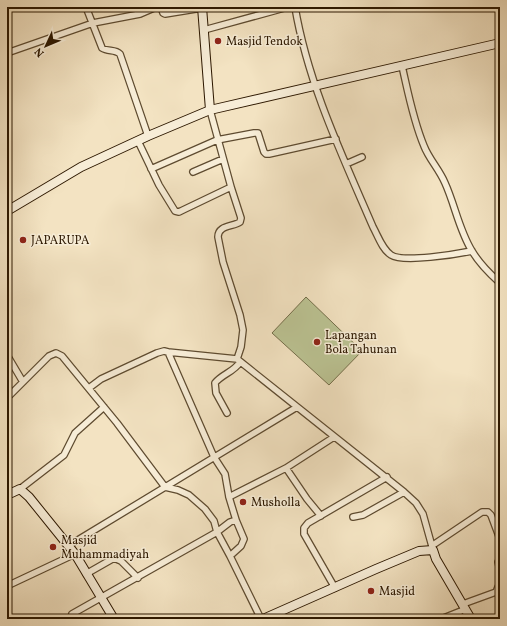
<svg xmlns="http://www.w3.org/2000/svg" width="507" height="626" font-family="Vollkorn,serif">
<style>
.green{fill:#bbc393;stroke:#746e4a}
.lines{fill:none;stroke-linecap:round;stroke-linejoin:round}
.street-casing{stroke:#5e4b30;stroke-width:8}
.secondary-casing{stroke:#2d1800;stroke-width:10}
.street{stroke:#f7edd7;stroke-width:5.5}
.secondary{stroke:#f7edd7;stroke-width:8}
.poi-dot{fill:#8f2418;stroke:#f7edd7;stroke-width:1.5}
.labels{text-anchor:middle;stroke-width:3;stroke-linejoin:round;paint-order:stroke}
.poi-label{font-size:12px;fill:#2d1800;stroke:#f7edd7;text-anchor:start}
</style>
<rect width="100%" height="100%" fill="#f3e3c2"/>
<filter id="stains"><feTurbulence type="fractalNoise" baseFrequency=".005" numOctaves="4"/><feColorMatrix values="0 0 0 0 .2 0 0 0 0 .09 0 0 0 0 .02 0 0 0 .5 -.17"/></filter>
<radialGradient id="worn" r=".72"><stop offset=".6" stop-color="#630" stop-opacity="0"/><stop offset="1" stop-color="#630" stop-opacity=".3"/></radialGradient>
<path class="green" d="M306,297L362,351L329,385L272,333Z"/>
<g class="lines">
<g class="street-casing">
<path id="street" d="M86,7L102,48C108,52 115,49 120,54L148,136
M295,7C308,84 342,155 373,227C378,236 382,249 391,255C403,263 457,254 472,251
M204,30L288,7
M7,53L93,23L140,14L154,8L161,7L163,13L165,14L202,8
M402,66C408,92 413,120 424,146C429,159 439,169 445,183C455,205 459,230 472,251C479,263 490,274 500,283
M210,110L231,187L241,218L240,222C233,227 218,225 218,237L223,262L240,315L243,330L241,347L237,359L404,492L416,503L423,514L433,550
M138,141L159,185L175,211L179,212L183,210L231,187
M346,164L362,157
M151,169L217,140L254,133H258L264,152L266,154H269L336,139
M193,172L223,159
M168,352L237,359
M7,355L23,382
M7,398L49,356L56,353L62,356L117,423L165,487L178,490L189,495L205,509L214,521L217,532L230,556L261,619
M227,413L216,393L215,383C222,374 234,372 240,362
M286,468L307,499L321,516
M20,489L64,455L75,433L104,407
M229,497L286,468L334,437
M353,517L363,515L404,492
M433,545L482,512H488L491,515L500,539
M68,546L297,407
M230,556L241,546L244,539L236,520
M500,559L498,562L500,570
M86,574L114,558L121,561L138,578
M7,586L75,554
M335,588L304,534V528L308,523L387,477
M463,604L496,592L498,587L500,586
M72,614L217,532L230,522L236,520L229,497L225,474L214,457L168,352L164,351L157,353L101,379L89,388
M441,619L466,609"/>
</g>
<g class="secondary-casing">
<path id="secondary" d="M210,110L500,43
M7,211L81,167L148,136L210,110L202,7
M7,495L20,489L29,497L75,554L114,619
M263,619L376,569L419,551L433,550L436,559L471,619"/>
</g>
<use href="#street" class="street"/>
<use href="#secondary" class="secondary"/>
</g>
<g class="poi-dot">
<circle cx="218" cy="41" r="4"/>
<circle cx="23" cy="240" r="4"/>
<circle cx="317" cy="342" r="4"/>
<circle cx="243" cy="502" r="4"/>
<circle cx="53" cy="547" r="4"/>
<circle cx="371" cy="591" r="4"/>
</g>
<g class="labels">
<g class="poi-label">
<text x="226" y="45">Masjid Tendok</text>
<text x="31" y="244">JAPARUPA</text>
<text x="325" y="339">Lapangan<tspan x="325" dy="14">Bola Tahunan</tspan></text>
<text x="251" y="506">Musholla</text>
<text x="61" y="544">Masjid<tspan x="61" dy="14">Muhammadiyah</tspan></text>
<text x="379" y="595">Masjid</text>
</g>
</g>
<rect width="507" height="626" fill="none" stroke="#f3e3c2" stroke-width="24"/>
<rect x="8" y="8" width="491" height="610" fill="none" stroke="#2d1800" stroke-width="2"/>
<rect x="12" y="12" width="483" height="602" fill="none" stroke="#2d1800"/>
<g transform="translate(46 46) rotate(226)" stroke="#f7edd7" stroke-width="3" paint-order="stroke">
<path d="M0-3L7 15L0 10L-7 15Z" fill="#2d1800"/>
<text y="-6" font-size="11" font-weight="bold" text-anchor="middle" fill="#2d1800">N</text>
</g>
<rect width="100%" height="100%" filter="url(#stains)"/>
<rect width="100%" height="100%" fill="url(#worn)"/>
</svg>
